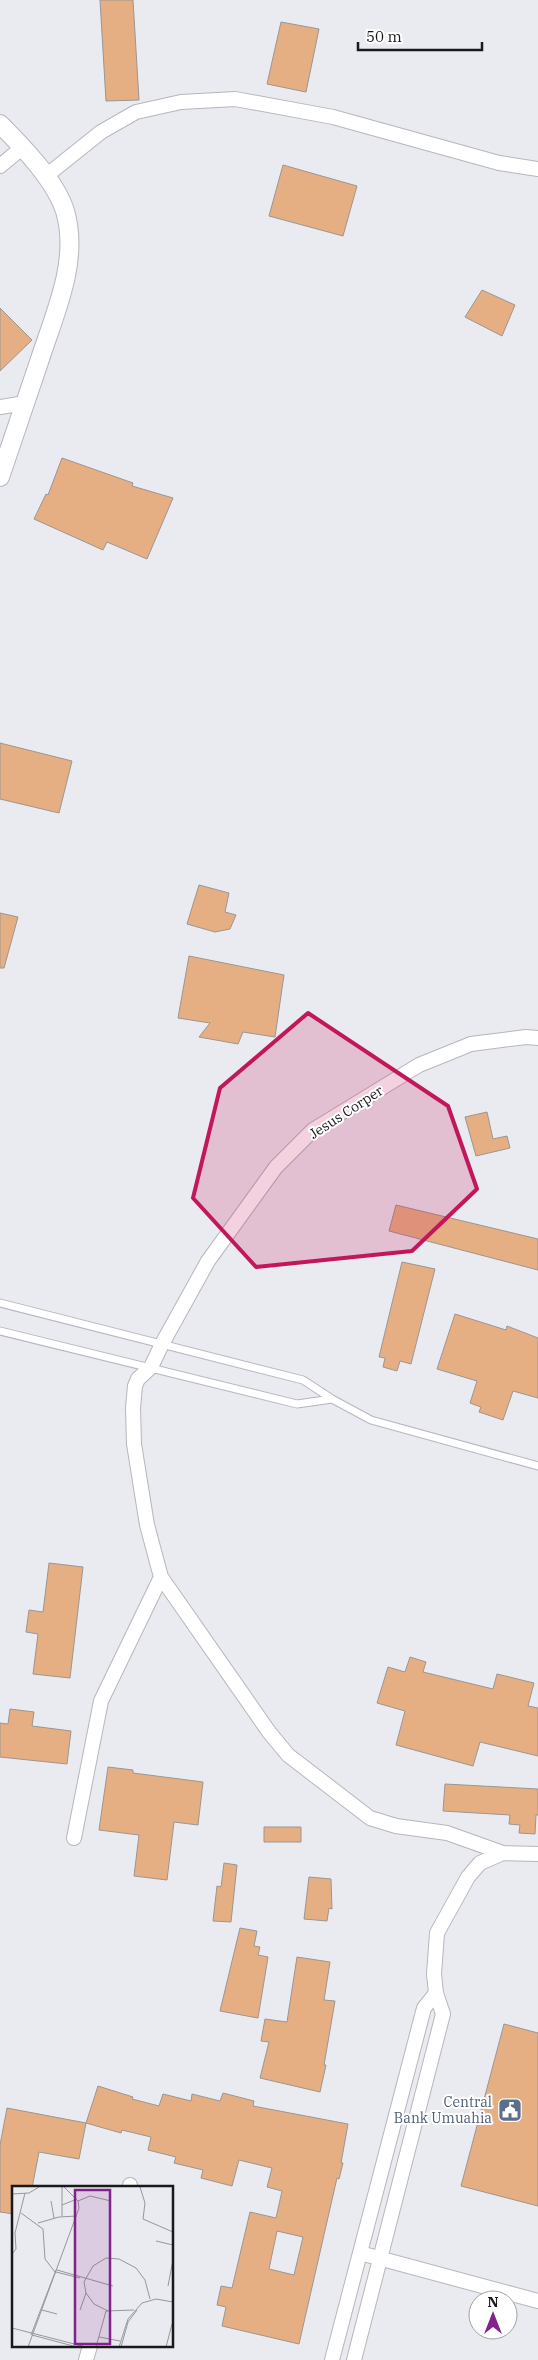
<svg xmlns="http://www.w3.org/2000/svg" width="538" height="2360" font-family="'IBM Plex Serif',serif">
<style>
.building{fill:#e6af83;stroke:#9b9691;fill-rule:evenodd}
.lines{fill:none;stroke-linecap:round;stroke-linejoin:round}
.service-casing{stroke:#b6b6bd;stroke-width:9}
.minor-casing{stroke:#b6b6bd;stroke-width:16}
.tertiary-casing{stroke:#b6b6bd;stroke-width:20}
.service{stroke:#fff;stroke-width:7}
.minor{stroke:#fff;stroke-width:14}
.tertiary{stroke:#fff;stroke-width:18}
.marked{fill:#c2185b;fill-opacity:0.2;stroke:#c2185b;stroke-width:4;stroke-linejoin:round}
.labels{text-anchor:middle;stroke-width:4;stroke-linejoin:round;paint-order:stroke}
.street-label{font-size:14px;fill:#19191b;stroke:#fff}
.service-label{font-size:14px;fill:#4e5e75;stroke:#fff;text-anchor:end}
.inset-road{fill:none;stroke:#96969b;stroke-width:1}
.view{fill:#83228c;fill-opacity:0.15;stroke:#83228c;stroke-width:2.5}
.inset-edge{fill:none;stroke:#19191b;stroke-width:2.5}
</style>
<rect width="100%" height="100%" fill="#eaeaf1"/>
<path class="building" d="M100,0H133L139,100L106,101Z
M281,22L319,29L306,92L267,84Z
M283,165L357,186L343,236L269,216Z
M482,290L515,305L502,336L465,317Z
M0,308L32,340L0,371Z
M62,458L133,483L132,486L173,498L147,559L107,542L103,550L34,519L46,494L48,495Z
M0,743L72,761L59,813L0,799Z
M199,885L229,893L225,912L236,915L230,929L215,932L187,924Z
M0,913L18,917L4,968H0Z
M189,956L284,975L275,1037L243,1032L238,1044L199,1037L210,1023L178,1018Z
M487,1112L493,1139L507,1136L510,1148L476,1156L465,1117Z
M396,1205L538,1239V1270L389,1231Z
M402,1262L435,1269L411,1364L400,1361L397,1371L383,1367L385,1358L379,1357Z
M455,1314L506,1330L507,1326L538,1338V1398L513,1391L503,1420L479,1412L481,1407L470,1403L477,1381L437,1369Z
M49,1563L83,1567L70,1678L33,1674L38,1634L26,1632L29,1610L43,1612Z
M410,1657L426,1662L423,1672L493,1689L497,1674L534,1683L528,1706L538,1708V1756L480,1742L473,1766L396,1745L405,1711L377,1703L388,1667L405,1672Z
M10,1709L34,1712L32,1726L71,1731L67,1764L0,1757V1723L8,1724Z
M108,1767L133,1770V1773L203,1782L198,1825L174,1822L167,1880L134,1876L139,1835L99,1830Z
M445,1784L538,1789V1815H536L535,1834L519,1833L520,1825L509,1824L510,1815L443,1811Z
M264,1827H301V1842H264Z
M224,1863L237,1865L231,1922L213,1921L217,1886L221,1887Z
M309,1877L331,1879L332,1909L329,1908L327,1921L304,1919Z
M240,1928L257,1931L254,1946L260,1947L258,1955L268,1957L258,2018L220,2011Z
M297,1957L330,1962L324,2000L335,2001L324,2065H326L320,2092L260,2078L269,2042L261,2041L265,2019L287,2022Z
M504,2024L538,2033V2206L461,2186Z
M98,2086L133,2097L132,2099L159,2106L163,2094L191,2101L192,2094L220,2101L223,2093L254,2101L253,2106L348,2124L341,2163H343L339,2179L337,2178L299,2344L222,2326L226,2307L217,2305L221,2286L232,2288L250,2212L276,2218L282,2191L267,2187L272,2168L239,2160L232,2186L201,2178L203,2170L174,2163L176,2157L148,2150L151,2137L122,2130L121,2133L86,2123ZM277,2231L303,2237L294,2275L269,2269Z
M7,2108L86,2123L79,2159L39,2152L32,2188H14V2214L0,2212V2145Z"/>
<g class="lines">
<g class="service-casing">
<path id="service" d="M0,1303L303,1380L332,1399L371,1420L538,1466
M0,1331L297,1404L332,1399"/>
</g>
<g class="minor-casing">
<path id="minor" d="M0,166L23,147
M46,176L101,132L136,112L181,102L235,99L333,117L499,163L538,169
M0,407L25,403
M74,1838L101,1701L161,1577
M503,1853L447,1833L396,1826L370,1818L288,1755L269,1732L161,1577L147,1525L134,1444L133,1408L135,1386L138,1379L151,1367L162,1344L208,1261L276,1167L313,1130L419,1065L471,1044L526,1037L538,1038
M130,2188V2185
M360,2253L538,2301
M86,2360L90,2346
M332,2360L424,2008L436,1993
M354,2360L443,2014L436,1993L434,1974L437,1933L468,1877L480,1863L503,1853L538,1854"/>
</g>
<g class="tertiary-casing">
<path id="tertiary" d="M0,124C23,147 55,180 65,211C80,261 54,315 39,362C26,400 13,439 0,477"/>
</g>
<use href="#service" class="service"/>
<use href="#minor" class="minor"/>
<use href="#tertiary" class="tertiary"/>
</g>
<path class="marked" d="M308,1013L448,1106L477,1189L412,1251L256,1267L193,1198L220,1088Z"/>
<defs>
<g id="civic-square" transform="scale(1.25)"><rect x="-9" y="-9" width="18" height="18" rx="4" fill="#5c6f8a" stroke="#fff"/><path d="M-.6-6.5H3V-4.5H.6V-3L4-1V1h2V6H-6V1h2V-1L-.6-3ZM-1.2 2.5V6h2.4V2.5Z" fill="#fff"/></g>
</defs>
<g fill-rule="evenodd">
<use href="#civic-square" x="510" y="2110"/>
</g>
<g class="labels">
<g class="street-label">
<text transform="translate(346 1112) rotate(-33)" y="5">Jesus Corper</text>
</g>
<g class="service-label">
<text x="492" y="2107">Central<tspan x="492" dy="16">Bank Umuahia</tspan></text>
</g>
</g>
<g transform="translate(12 2186)">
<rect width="161" height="161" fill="#eaeaf1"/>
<path class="inset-road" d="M50,1V19M128,1L133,17L131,33L161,46M0,8L17,7L27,1M39,15L42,32M66,15L78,10L99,15M9,27L31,43L33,73L43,86M50,30V19L65,13M26,37L47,31L65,30M144,55L161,59M0,68L4,63L3,47L13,7M45,84L101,100M44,86L68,92M156,100L161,74M30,124L45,128M68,124L74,107M96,125L82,118L74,107L72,96L81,80L94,72L107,73L124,82L133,94L138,113M0,142L74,161M19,149L44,84M20,149L65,161M87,151L108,155M16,161L67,22L66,15L52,1M84,161L94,125L122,124M107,161L116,133L130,117L144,113L161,116M109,161L116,136L125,124M154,161L160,138"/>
<path class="view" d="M63,4H98V158H63Z"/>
<rect width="161" height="161" class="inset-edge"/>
</g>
<g transform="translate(493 2315)"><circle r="24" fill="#ffffff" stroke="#a3a3a4"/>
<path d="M0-4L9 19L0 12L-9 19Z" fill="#83228c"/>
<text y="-8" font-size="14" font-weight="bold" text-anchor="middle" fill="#19191b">N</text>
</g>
<path d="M358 42v8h124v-8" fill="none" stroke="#19191b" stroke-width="2.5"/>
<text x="366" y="42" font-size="15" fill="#19191b" stroke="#ffffff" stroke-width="4" paint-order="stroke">50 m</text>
</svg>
